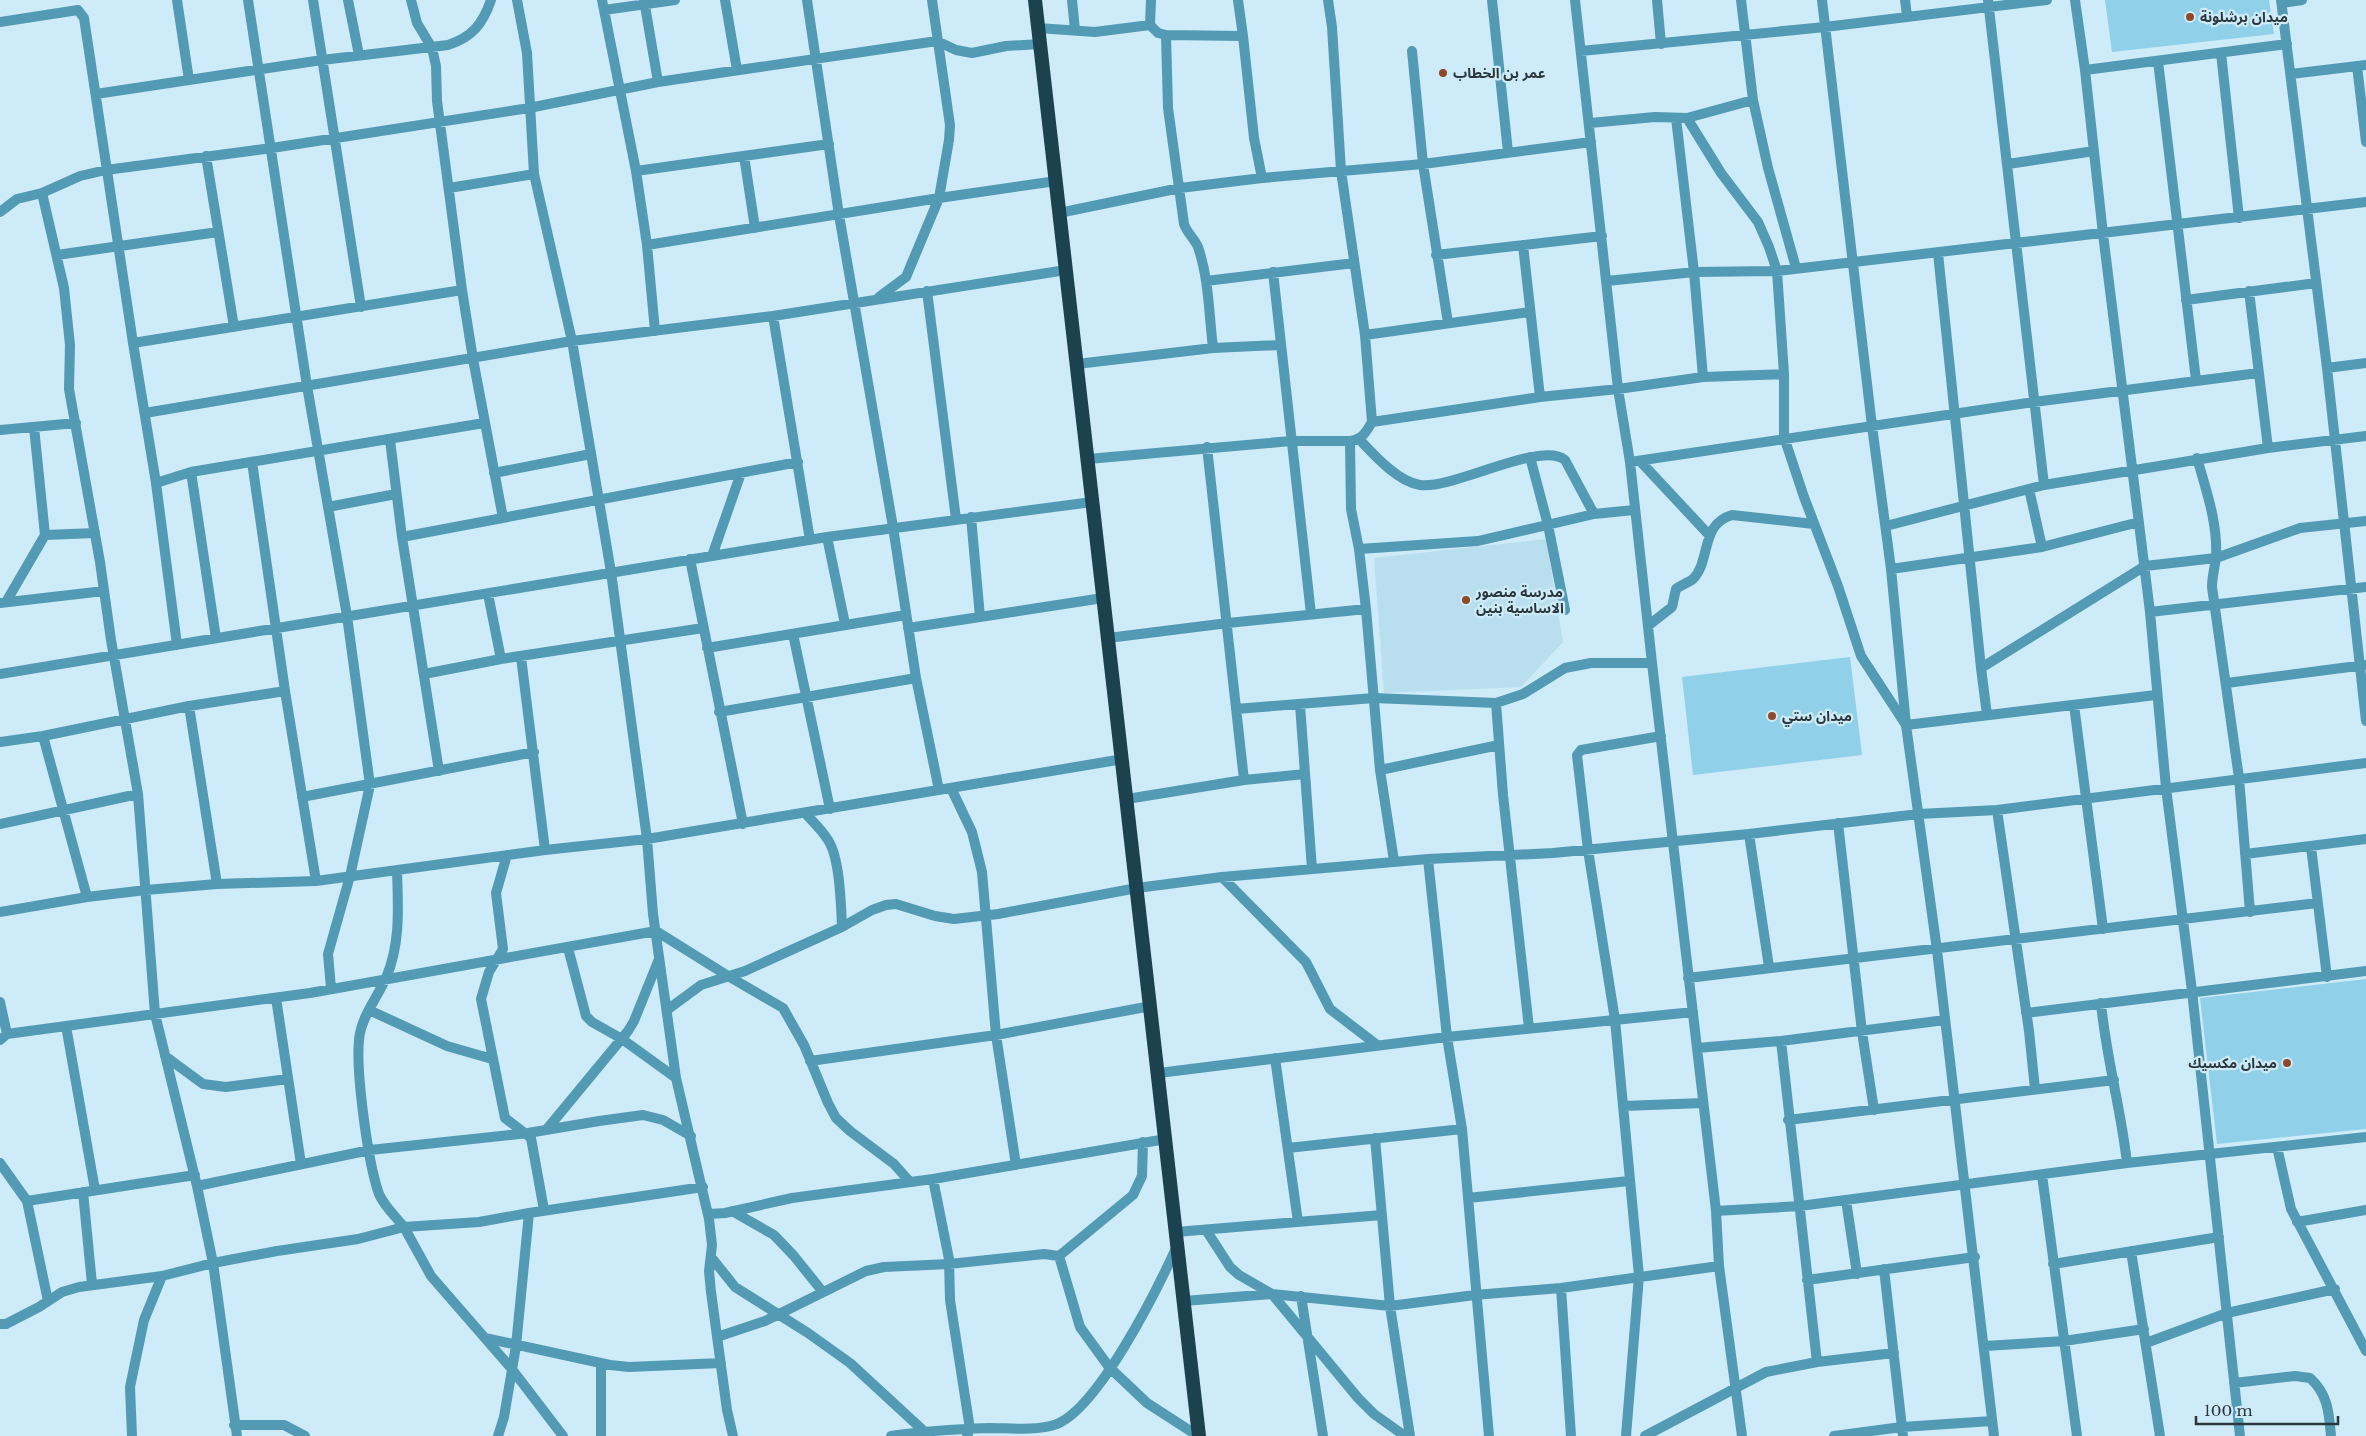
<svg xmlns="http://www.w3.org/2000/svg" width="2366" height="1436" font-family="'Libre Baskerville','Noto Sans Arabic',serif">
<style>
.built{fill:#b9dfee}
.garden{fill:#91d0e9}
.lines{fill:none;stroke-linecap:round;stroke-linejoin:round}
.minor{stroke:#539ab4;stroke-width:10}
.trunk{stroke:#1c4250;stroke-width:14}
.poi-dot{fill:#904926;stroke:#cdebf8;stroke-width:2}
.labels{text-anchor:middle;stroke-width:4.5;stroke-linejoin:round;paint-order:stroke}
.poi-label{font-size:14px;font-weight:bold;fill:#2b373c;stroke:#cdebf8;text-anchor:start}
</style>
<rect width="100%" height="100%" fill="#cdebf8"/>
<path class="built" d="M1546,539L1563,642L1521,687L1384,693L1374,558Z"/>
<path class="garden" d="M2105,0H2269L2274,34L2112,52Z
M1850,657L1862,755L1693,775L1682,677Z
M2366,979V1129L2217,1144L2200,998Z"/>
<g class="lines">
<path class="minor" d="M177,0L189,80
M248,0L307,386L347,616L370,785L350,876L328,954L331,988
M313,0L361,307
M348,0L359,55
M411,0L417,23L432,48L436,66L437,101L462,290L473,359L503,518
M517,0L527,53L534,174L572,341L611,572L647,839L653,914L676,1078L709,1219L712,1245L709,1271L711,1292L727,1410L733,1436
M602,0L636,171L647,245L655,331
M644,0L658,82
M725,0L737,70
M807,0L839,215L893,527L916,678L939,790
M1072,0L1075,30
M1238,0L1243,36
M1328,0L1332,27L1341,171L1365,335L1372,422
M1492,0L1508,152
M1575,0L1618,389L1630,462L1652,663L1697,1048L1716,1211L1719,1266L1742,1436
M1657,0L1661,44
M1741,0L1753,100L1768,168L1796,268
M1822,0L1872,426L1891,569L1906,725L1937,950L1994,1436
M1905,0L1907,16
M1988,0L2044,485
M2075,0L2085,70L2103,234L2150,612L2166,788L2192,991L2240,1436
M2281,0L2327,368L2366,721
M2282,3L2302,0
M604,10L675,0
M0,22L78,10L84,18L133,343L156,483L177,645
M1150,25L1151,0
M1038,28L1095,32L1150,25L1158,33L1166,35L1243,36L1254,138L1262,178
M1166,35L1168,108L1184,224C1187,233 1194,238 1198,247C1209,279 1209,315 1213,348
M1412,51L1423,164L1448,323
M1581,51L1825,27L2047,0
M2221,53L2239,218
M2158,61L2196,380
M2357,66L2366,142
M2085,70L2287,44
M2291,74L2366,65
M96,94L322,60L448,45C473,37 483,23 491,0
M1676,118L1694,272L1703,377
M1687,118L1721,173L1758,222L1769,247L1777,271L1784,374V437L1804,497L1838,586L1861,656L1906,725L2156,695
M1590,123L1655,117L1687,118L1753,100
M206,156L234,327
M744,156L755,228
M2008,164L2094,151
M636,171L829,144
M449,188L534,174
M0,212L17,199L42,193
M1059,213L1180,188L1262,178L1423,164L1591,142
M647,245L939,198L1056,181
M1523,245L1540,397
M1938,253L1981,668L1987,715
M57,255L218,232
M1436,255L1602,236
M1273,272L1311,614
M1206,281L1354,263
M1607,281L1694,272L1777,271L2366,202
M927,291L956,519
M2249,291L2268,448
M879,297L906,277L939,198L949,140L950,125L932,0
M2186,300L2316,283
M773,316L810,540
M1365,335L1530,312
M133,343L462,290
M1077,364L1213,348L1280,345
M2327,368L2366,363
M145,413L572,341L773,316L1066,270
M34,427L45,535L95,533
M0,430L76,423
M1359,439C1374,455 1398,482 1420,485C1452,490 1541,440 1565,460L1594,514
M390,440L402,537L439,771
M1350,441L1351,509L1359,549L1366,609L1380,770L1394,861
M1207,447L1244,780
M1530,457L1548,525L1565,610
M2197,458C2206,490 2218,523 2216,557C2215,567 2212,576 2212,587L2239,778L2250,912
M1088,459L1291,441H1350C1363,439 1366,432 1372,422L1540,397L1618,389L1703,377L1784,374
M1640,461L1710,536
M252,462L285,691L316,881
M1630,462L2034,402L2258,373
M191,472L216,638
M494,473L591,454
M156,483L191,472L484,423
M2029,489L2042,547
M328,507L396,494
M971,517L980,617
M1886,526L2044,485L2268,448L2366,436
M402,537L798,462
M827,537L845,624
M1359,549L1478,541L1594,514L1634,510
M712,556L741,473
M690,559L743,824
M1891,569L2042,547L2139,522
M488,594L501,659
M6,602L45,535
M0,603L104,591
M2150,612L2366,587
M1649,625L1672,607L1676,589C1681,585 1688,583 1693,579C1711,561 1700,524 1732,515L1814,524
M908,628L1103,598
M793,634L830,809
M1108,638L1228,623L1366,609
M707,648L906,615
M521,657L545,850
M1981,668L2145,566L2216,558L2300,528L2366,521
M0,674L827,537L1092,502
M424,674L501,659L703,628
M2227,683L2365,665
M1496,703L1503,795L1529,1028
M1300,705L1312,869
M2074,705L2103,929
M189,706L217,884
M1236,709L1374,698L1496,703L1523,694L1565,668L1591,663H1652
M719,712L916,678
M43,736L87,897
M0,742L43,736L189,706L285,691
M1380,770L1499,745
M951,788L972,832L982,872L996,1035L1016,1165
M302,797L534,752
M1127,799L1244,780L1305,774
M1997,810L2029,1031L2035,1089
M805,813C813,822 822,830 828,840C840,858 841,905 842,927
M1838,823L1862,1032L1874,1110
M0,824L138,794
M1749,834L1769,967
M2311,847L2327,977
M2245,854L2366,839
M507,855L496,893L503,949L489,972L481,999L505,1118L531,1138L544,1210
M1428,859L1447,1037L1462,1129L1489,1436
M397,870C398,906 401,943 386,978C378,996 364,1013 360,1033C354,1064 368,1163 379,1194C384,1206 396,1217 404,1227L479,1222L529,1213L703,1187
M1222,877L1306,962L1330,1009L1377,1045
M0,912L87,897L146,890L217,884L316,881L545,850L647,839L1123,759
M568,948L586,1016L592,1022L622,1039L676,1078
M1688,978L2317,903
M276,998L301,1164
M0,1002L7,1034
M2101,1003C2106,1057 2121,1109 2127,1163
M369,1010L447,1046L492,1059
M667,1010L701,985L745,971L842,927L872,910L886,905L896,904L935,916L954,919L998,914L1137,888L1222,877L1428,859L1553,853L1749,834L1919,814L1997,810L2366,763
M2026,1013L2366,971
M66,1026L95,1190
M0,1040L7,1034L310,993L656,931L728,976L783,1008L804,1045L828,1103L836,1118L850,1131L894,1164L910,1182
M1781,1041L1817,1362
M1697,1048L1781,1041L1945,1020
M165,1056L203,1084L226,1087L288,1079
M1275,1058L1298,1222
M810,1061L996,1035L1151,1006
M1159,1073L1447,1037L1693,1012
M1623,1106L1703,1103
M1788,1120L2114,1080
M547,1129L628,1031L634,1021L659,959
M1375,1138L1390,1306L1410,1436
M2277,1147L2291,1209L2366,1351
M1288,1148L1462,1129
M0,1163L27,1201L48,1301
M2042,1175L2077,1436
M933,1179L949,1259L950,1300L970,1429L967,1436
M197,1186L370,1150L528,1133L599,1121L643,1115L663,1120L691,1136
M83,1192L92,1284
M1468,1198L1629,1181
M1846,1200L1857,1274
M27,1201L195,1175
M732,1211L774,1235L794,1256L822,1291
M1716,1211L1800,1206L2127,1163L2366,1137
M709,1214L725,1213L792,1198L933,1179L1166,1139
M2297,1222L2366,1210
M1206,1230L1230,1267L1239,1275L1272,1294L1358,1398L1374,1414L1405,1436
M1176,1232L1382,1215
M2131,1251L2160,1436
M1059,1256L1080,1327L1109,1367L1147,1403L1198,1436
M711,1257L735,1287L808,1333L850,1363L927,1434
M2053,1264L2219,1237
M1884,1269L1903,1436
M1807,1280L1975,1257
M1561,1288L1571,1436
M1301,1296L1323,1436
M1184,1301L1272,1294L1390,1306L1475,1295L1561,1288L1719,1266
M0,1324H6L39,1307L62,1292L79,1287L162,1276L213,1263L277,1251L358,1239L404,1227L431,1276L511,1368L563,1436
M717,1337L765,1321L866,1271L884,1267L949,1264L1044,1254L1059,1256L1133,1195L1142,1176L1143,1142
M485,1338L610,1365L629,1367L721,1363
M2146,1343L2227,1313L2335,1289
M1985,1346L2064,1341L2144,1329
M2234,1383L2295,1376L2310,1378C2328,1394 2329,1413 2331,1436
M234,1425H284L305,1436
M132,1436L130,1387L144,1320L162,1276
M237,1436L213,1263L197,1186L155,1014L138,794L111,640L100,562L69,389L70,345L64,288L42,193L80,176L106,170L272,148L529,108L658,82L937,41L956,50L972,53L1006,46L1040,44
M498,1436L504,1417L516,1346L529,1213
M601,1436V1364
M891,1436C924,1431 956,1429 989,1428C1010,1428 1034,1431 1054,1425C1097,1412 1158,1288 1177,1246
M1626,1436L1639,1276L1615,1020L1588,850L1577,755L1581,750L1661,736
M1645,1436L1766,1372L1817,1362L1894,1353
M1834,1436L1902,1427L1992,1421"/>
<path class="trunk" d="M1035,0L1199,1436"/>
</g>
<g class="poi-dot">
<circle cx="2190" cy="17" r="5"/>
<circle cx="1443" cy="73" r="5"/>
<circle cx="1466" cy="600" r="5"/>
<circle cx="1772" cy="716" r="5"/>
<circle cx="2287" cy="1063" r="5"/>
</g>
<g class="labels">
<g class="poi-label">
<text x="2200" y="22">ميدان برشلونة</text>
<text x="1453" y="78">عمر بن الخطاب</text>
<text x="1476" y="597">مدرسة منصور<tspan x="1476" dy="16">الاساسية بنين</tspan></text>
<text x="1782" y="721">ميدان ستي</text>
<text x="2277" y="1068" text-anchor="end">ميدان مكسيك</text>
</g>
</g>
<path d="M2196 1416v8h142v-8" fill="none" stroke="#2b373c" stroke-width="2.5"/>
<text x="2204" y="1416" font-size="15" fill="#2b373c" stroke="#cdebf8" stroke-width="4" paint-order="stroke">100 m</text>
</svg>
